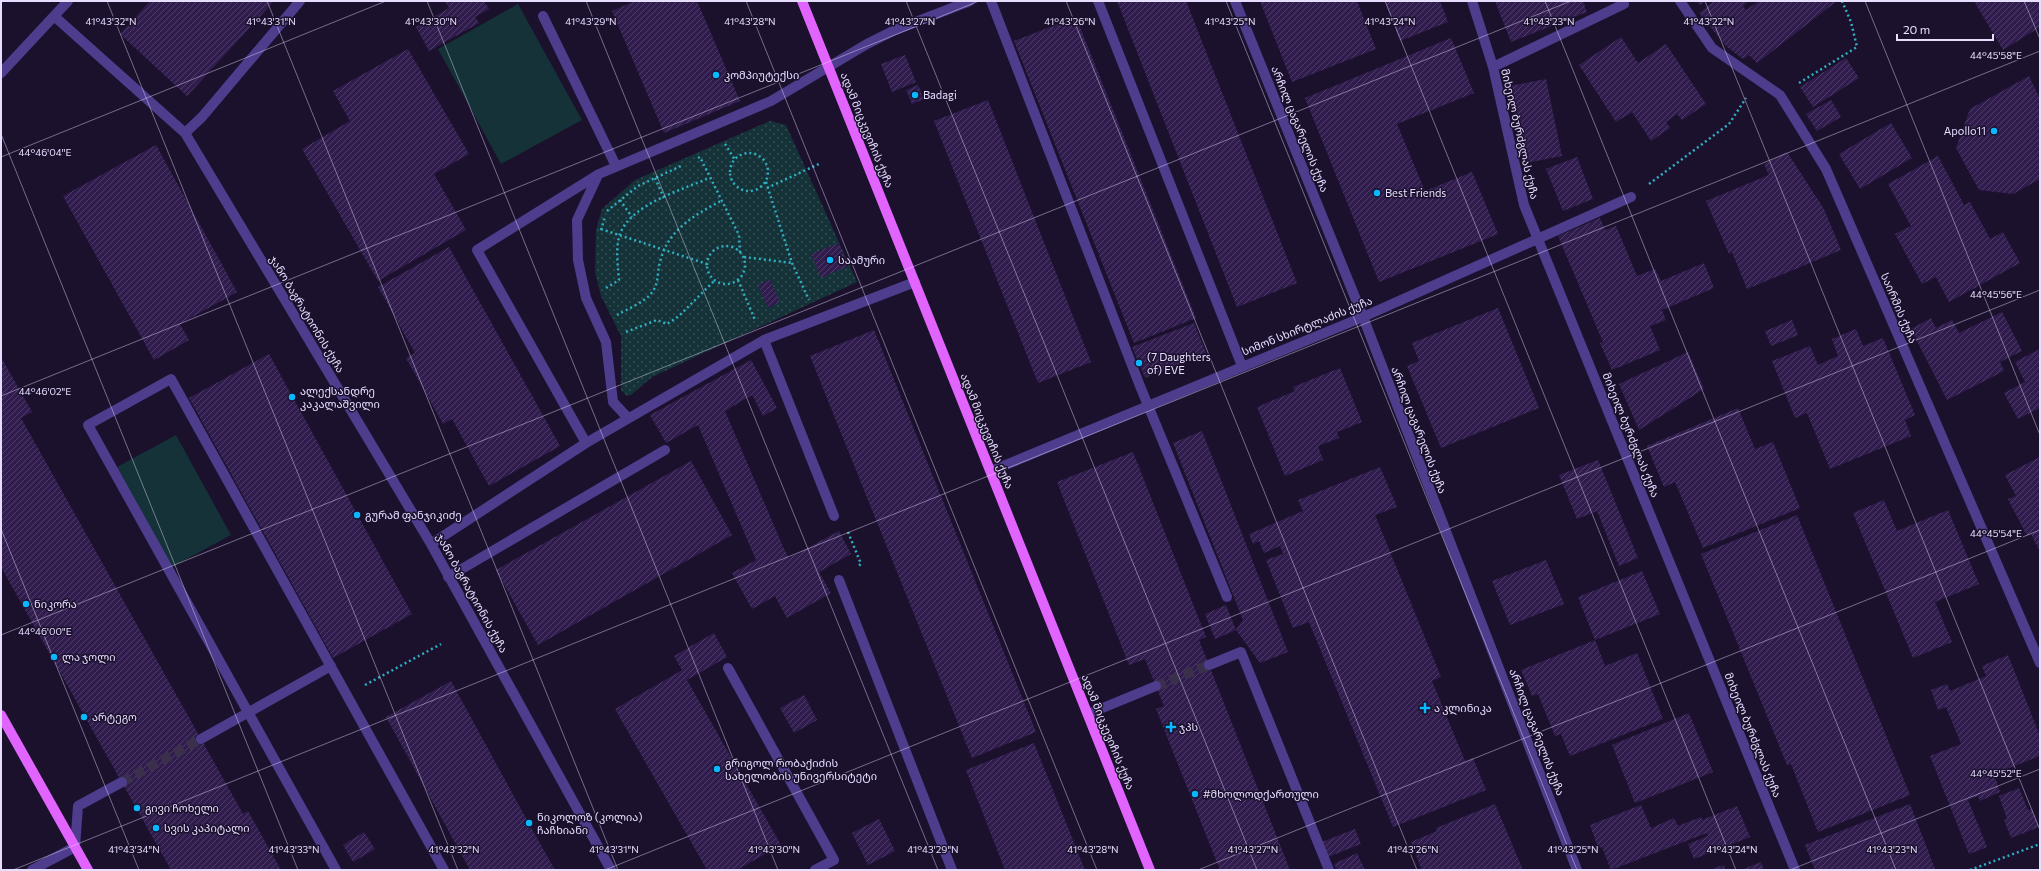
<svg xmlns="http://www.w3.org/2000/svg" width="2041" height="871" font-family="Commissioner,'Noto Sans Georgian',sans-serif">
<style>
.grass{fill:#143237}
.park{fill:url(#park-dots)}
.building{fill:url(#building-hatch)}
.lines{fill:none;stroke-linecap:round;stroke-linejoin:round}
.minor-tunnel{stroke:#3a304c;stroke-width:10;stroke-dasharray:10 5;stroke-linecap:butt}
.path{stroke:#2fafc2;stroke-width:2.5;stroke-dasharray:2 3;stroke-linecap:butt}
.minor{stroke:#4e3c8d;stroke-width:10}
.major{stroke:#e264ff;stroke-width:10}
.ticks{fill:none;stroke:#e7ddff;stroke-width:1;stroke-opacity:0.45}
.poi-dot{fill:#09b8ff;stroke:#1b112d;stroke-width:1.5}
.labels{text-anchor:middle;stroke-width:3;stroke-linejoin:round;paint-order:stroke}
.poi-label{font-size:11px;fill:#e7ddff;stroke:#1b112d;text-anchor:start}
.street-label{font-size:11px;fill:#e7ddff;stroke:#1b112d}
.ticks-label{font-size:10px;text-anchor:middle;fill:#e7ddff;stroke:#1b112d;stroke-width:3;stroke-linejoin:round;paint-order:stroke}
</style>
<defs>
<pattern id="park-dots" width="8" height="8" patternUnits="userSpaceOnUse"><rect width="8" height="8" fill="#143237"/><path d="M2 2h.1M6 6h.1" fill="none" stroke="#364f55" stroke-width="1.8" stroke-linecap="round"/></pattern>
<pattern id="building-hatch" width="6" height="6" patternUnits="userSpaceOnUse"><rect width="6" height="6" fill="#301d4e"/><path d="M-1 1l2-2M0 6l6-6M5 7l2-2" fill="none" stroke="#4e3d69"/></pattern>
</defs>
<rect width="100%" height="100%" fill="#1b112d"/>
<path class="grass" d="M518,4L582,120L501,164L438,49Z
M176,435L231,535L172,567L117,467Z"/>
<path class="park" d="M770,121L786,125L857,282L652,377L631,395L627,396L621,390V336L601,296L595,272L596,230L602,209L635,180Z"/>
<path class="building" d="M150,1H274L187,96L120,34Z
M445,1H484L489,9L475,17L479,23L429,51L416,27L449,8Z
M635,1H697L740,101L664,133L612,11Z
M1117,1H1186L1297,283L1237,307Z
M1260,1H1357L1376,49L1292,82Z
M1385,1H1440L1448,22L1400,41Z
M1495,1H1583L1587,12L1511,42Z
M1696,1H1706L1700,5Z
M1714,1H1749L1743,6L1746,10L1759,1H1837L1757,63L1749,55L1743,59L1726,46L1699,13Z
M1974,1H2040V27L2003,50Z
M1076,17L1196,318L1134,343L1014,41Z
M1621,37L1638,63L1666,44L1706,104L1682,120L1677,114L1666,122L1670,128L1651,141L1632,112L1616,122L1579,65Z
M1451,38L1474,93L1397,124L1425,191L1472,172L1498,234L1379,282L1305,98Z
M408,49L469,154L434,174L466,230L378,281L302,149L350,121L333,91Z
M905,55L916,82L892,92L881,64Z
M1846,58L1859,78L1813,107L1800,87Z
M2029,76L2040,99V179L2013,194L1979,190L1956,148L1970,109Z
M1546,79L1562,156L1526,163L1510,86Z
M918,85L924,99L912,104L906,90Z
M988,100L1091,362L1038,383L934,121Z
M1831,100L1841,117L1817,131L1806,114Z
M1891,123L1912,158L1860,189L1839,154Z
M156,145L237,292L180,324L189,340L154,360L63,196Z
M1787,152L1824,209L1841,250L1747,289L1732,252L1729,254L1706,201L1769,175L1764,164Z
M1938,156L1964,205L1970,202L1990,239L2003,232L2020,263L1949,302L1936,277L1922,284L1895,234L1911,226L1888,184Z
M1577,157L1593,199L1563,211L1546,169Z
M1600,218L1605,230L1616,226L1637,276L1655,269L1661,281L1704,263L1714,288L1662,310L1666,320L1650,326L1660,350L1612,370L1600,343L1603,342L1558,236Z
M839,243L848,266L821,278L811,254Z
M449,247L560,446L489,486L452,419L443,424L406,358L415,353L378,287Z
M770,279L780,302L768,308L758,285Z
M1498,308L1539,408L1441,448L1407,366L1419,361L1412,343Z
M2002,312L2022,351L2000,362L2004,371L1947,400L1911,329L1931,318L1936,328L1952,320L1959,333Z
M1792,320L1798,335L1771,346L1765,331Z
M1194,323L1206,353L1145,378L1132,347Z
M1856,329L1863,346L1883,338L1915,415L1905,420L1911,436L1830,469L1807,413L1795,418L1772,361L1810,346L1818,365L1838,356L1832,339Z
M874,330L1036,732L972,758L810,356Z
M2040,349V408L2018,419L2004,393L2025,382L2015,362Z
M1688,352L1704,389L1639,430L1619,384Z
M269,354L412,614L333,658L189,398Z
M1,357L32,412L21,418L243,814L248,811L281,870H171L1,567Z
M751,360L777,408L763,416L752,395L725,411L784,549L789,558L839,531L851,554L819,572L831,593L787,618L775,596L752,609L732,573L756,560L698,425L666,443L650,415Z
M1340,368L1362,422L1337,432L1339,438L1318,446L1323,460L1285,476L1257,407L1295,391L1293,387Z
M1738,408L1755,449L1773,442L1800,508L1703,548L1675,482L1664,487L1647,446Z
M1202,431L1288,652L1260,663L1236,630L1215,639L1205,614L1226,605L1236,630L1243,620L1173,443Z
M1133,452L1206,637L1199,640L1290,870H1220L1156,709L1164,706L1145,659L1129,665L1057,482Z
M2040,457V552L2031,534L2027,536L2008,499L2016,496L2005,475Z
M1598,460L1638,558L1619,566L1597,511L1577,519L1559,475Z
M691,461L732,535L538,645L496,570Z
M1380,467L1397,507L1375,515L1441,677L1432,681L1465,761L1473,758L1486,790L1393,827L1309,622L1293,628L1266,560L1283,554L1280,546L1264,553L1259,541L1253,544L1249,534L1303,511L1298,500Z
M1884,500L1897,531L1948,510L1979,584L1935,602L1952,642L1913,658L1853,513Z
M1797,515L1910,795L1818,832L1791,764L1787,765L1701,554Z
M1546,560L1564,604L1510,625L1492,581Z
M1642,571L1660,614L1595,640L1605,666L1637,653L1663,719L1570,756L1561,734L1555,736L1538,694L1532,696L1521,670L1595,640L1578,597Z
M714,633L727,657L687,680L781,845L737,870H707L615,709L682,670L674,656Z
M2008,655L2040,736V756L1994,774L2000,792L1980,801L1978,796L1968,800L1987,847L1969,854L1930,756L1961,744L1946,707L1938,710L1931,690L1947,684L1950,691L1986,676L1982,666Z
M451,681L528,822L555,870H470L386,717Z
M804,695L817,720L794,733L780,708Z
M1689,713L1713,772L1635,803L1612,745Z
M1034,743L1085,870H1005L966,770Z
M2019,788L2028,810L2032,809L2039,827L2011,838L2004,820L2007,819L1999,796Z
M1495,804L1523,870H1418L1421,868L1411,842L1437,831L1436,828Z
M1910,804L1935,869L1815,870L1805,845Z
M1641,805L1651,828L1674,818L1678,826L1701,817L1702,820L1737,806L1750,837L1694,859L1688,844L1708,836L1707,833L1611,870L1602,847L1598,848L1590,825Z
M879,819L895,851L868,865L852,833Z
M1355,829L1361,844L1328,857L1322,842Z
M364,832L375,849L353,862L343,845Z
M1357,853L1365,870H1337L1334,864Z
M1761,862L1764,870H1741Z
M1724,865L1725,870H1714V868Z"/>
<g class="lines">
<path class="minor-tunnel" d="M1156,686L1209,665
M122,782L201,739"/>
<path class="path" d="M1799,83L1857,47L1851,22L1842,1
M725,144L735,160
M730 172a19 19 0 1 1 38 0a19 19 0 1 1-38 0Z
M698,158L700,157L739,235L740,252
M655,178L664,198
M766,182L792,263L809,300
M1649,184L1729,124L1746,98
M767,188L821,163
M620,200L632,217
M607,211L638,186L683,165
M601,229L707,264
M601,230L605,217
M707 265a19 19 0 1 1 38 0a19 19 0 1 1-38 0Z
M744,257L792,263
M738,280L755,320
M606,288L619,280C618,266 615,248 620,234C631,204 682,190 709,178
M617,315C627,309 646,302 653,291C659,282 657,272 660,262C667,231 694,215 721,201
M626,332L657,320L667,324L679,316L715,280
M848,532L861,564L857,567
M365,685L441,644
M1970,870L2040,844"/>
<path class="minor" d="M991,1L1140,386L1227,597
M1098,1L1242,366
M1235,1L1363,317L1577,870
M1472,1L1493,67L1524,205L1795,870
M1680,1L1712,48L1780,95L1826,169L2040,663
M54,16L185,133L431,544L611,870
M543,16L616,166
M1493,67L1624,4L1623,1
M1,73L68,1
M185,133L202,117L300,1
M598,175L577,220L578,260L586,298L606,342L613,402L628,418
M764,340L834,516
M586,443L477,250L599,174L771,101L867,44L895,30L970,1
M991,471L1363,317L1631,197
M431,544L586,443L764,340L915,282
M448,577L665,450
M839,580L952,870
M1209,665L1241,652L1329,870
M728,668L834,860L815,870
M1088,714L1156,686
M201,739L331,666
M32,870L75,847L78,806L122,782
M336,870L88,425L171,379L444,870"/>
<path class="major" d="M802,1L1150,870
M1,715L88,870"/>
</g>
<path class="ticks" d="M107,1L458,870M267,1L618,870M427,1L778,870M586,1L938,870M746,1L1097,870M906,1L1257,870M1066,1L1417,870M1226,1L1577,870M1385,1L1736,870M1545,1L1896,870M1705,1L2040,830M1865,1L2040,435M2024,1L2040,39M1,134L298,870M1,157L386,1M1,396L979,1M1,529L139,870M1,635L1571,1M13,870L2040,51M605,870L2040,290M1198,870L2040,530M1790,870L2040,769"/>
<g class="poi-dot">
<circle cx="716" cy="75" r="4"/>
<circle cx="915" cy="95" r="4"/>
<circle cx="1994" cy="131" r="4"/>
<circle cx="1377" cy="193" r="4"/>
<circle cx="830" cy="260" r="4"/>
<circle cx="1139" cy="363" r="4"/>
<circle cx="292" cy="397" r="4"/>
<circle cx="357" cy="515" r="4"/>
<circle cx="26" cy="604" r="4"/>
<circle cx="54" cy="657" r="4"/>
<path d="M1423 702h4v4h4v4h-4v4h-4v-4h-4v-4h4z"/>
<circle cx="84" cy="717" r="4"/>
<path d="M1169 721h4v4h4v4h-4v4h-4v-4h-4v-4h4z"/>
<circle cx="717" cy="769" r="4"/>
<circle cx="1195" cy="794" r="4"/>
<circle cx="137" cy="808" r="4"/>
<circle cx="529" cy="823" r="4"/>
<circle cx="156" cy="828" r="4"/>
</g>
<g class="labels">
<g class="poi-label">
<text x="724" y="79">კომპიუტექსი</text>
<text x="923" y="99">Badagi</text>
<text x="1986" y="135" text-anchor="end">Apollo11</text>
<text x="1385" y="197">Best Friends</text>
<text x="838" y="264">საამური</text>
<text x="1147" y="361">(7 Daughters<tspan x="1147" dy="13">of) EVE</tspan></text>
<text x="300" y="395">ალექსანდრე<tspan x="300" dy="13">კაკალაშვილი</tspan></text>
<text x="365" y="519">გურამ ფანჯიკიძე</text>
<text x="34" y="608">ნიკორა</text>
<text x="62" y="661">ლა ჯოლი</text>
<text x="1434" y="712">ა კლინიკა</text>
<text x="92" y="721">არტეგო</text>
<text x="1179" y="731">ჯპს</text>
<text x="725" y="767">გრიგოლ რობაქიძის<tspan x="725" dy="13">სახელობის უნივერსიტეტი</tspan></text>
<text x="1203" y="798">#მხოლოდქართული</text>
<text x="145" y="812">გივი ჩოხელი</text>
<text x="537" y="821">ნიკოლოზ (კოლია)<tspan x="537" dy="13">ჩაჩხიანი</tspan></text>
<text x="164" y="832">სვის კაპიტალი</text>
</g>
<g class="street-label">
<text transform="translate(1300 129) rotate(68)" y="4">არჩილ ცაგარელის ქუჩა</text>
<text transform="translate(867 130) rotate(68)" y="4">ადამ მიცკევიჩის ქუჩა</text>
<text transform="translate(1520 134) rotate(77)" y="4">მიხეილ ბურძგლას ქუჩა</text>
<text transform="translate(1899 308) rotate(67)" y="4">საირმის ქუჩა</text>
<text transform="translate(307 314) rotate(59)" y="4">ჯანო ბაგრატიონის ქუჩა</text>
<text transform="translate(1307 326) rotate(-22)" y="4">სიმონ სხირტლაძის ქუჩა</text>
<text transform="translate(1419 430) rotate(69)" y="4">არჩილ ცაგარელის ქუჩა</text>
<text transform="translate(987 431) rotate(68)" y="4">ადამ მიცკევიჩის ქუჩა</text>
<text transform="translate(1631 435) rotate(68)" y="4">მიხეილ ბურძგლას ქუჩა</text>
<text transform="translate(472 593) rotate(61)" y="4">ჯანო ბაგრატიონის ქუჩა</text>
<text transform="translate(1108 732) rotate(68)" y="4">ადამ მიცკევიჩის ქუჩა</text>
<text transform="translate(1537 732) rotate(69)" y="4">არჩილ ცაგარელის ქუჩა</text>
<text transform="translate(1753 735) rotate(68)" y="4">მიხეილ ბურძგლას ქუჩა</text>
</g>
</g>
<g class="ticks-label">
<text x="111" y="25">41°43'32"N</text>
<text x="271" y="25">41°43'31"N</text>
<text x="431" y="25">41°43'30"N</text>
<text x="591" y="25">41°43'29"N</text>
<text x="750" y="25">41°43'28"N</text>
<text x="910" y="25">41°43'27"N</text>
<text x="1070" y="25">41°43'26"N</text>
<text x="1230" y="25">41°43'25"N</text>
<text x="1390" y="25">41°43'24"N</text>
<text x="1549" y="25">41°43'23"N</text>
<text x="1709" y="25">41°43'22"N</text>
<text x="1996" y="59">44°45'58"E</text>
<text x="45" y="156">44°46'04"E</text>
<text x="1996" y="298">44°45'56"E</text>
<text x="45" y="395">44°46'02"E</text>
<text x="1996" y="537">44°45'54"E</text>
<text x="45" y="635">44°46'00"E</text>
<text x="1996" y="777">44°45'52"E</text>
<text x="134" y="853">41°43'34"N</text>
<text x="294" y="853">41°43'33"N</text>
<text x="454" y="853">41°43'32"N</text>
<text x="614" y="853">41°43'31"N</text>
<text x="774" y="853">41°43'30"N</text>
<text x="933" y="853">41°43'29"N</text>
<text x="1093" y="853">41°43'28"N</text>
<text x="1253" y="853">41°43'27"N</text>
<text x="1413" y="853">41°43'26"N</text>
<text x="1573" y="853">41°43'25"N</text>
<text x="1732" y="853">41°43'24"N</text>
<text x="1892" y="853">41°43'23"N</text>
</g>
<rect width="2041" height="871" fill="none" stroke="#e7ddff" stroke-width="4"/>
<path d="M1897 34v6h96v-6" fill="none" stroke="#e7ddff" stroke-width="2"/>
<text x="1903" y="34" font-size="12" fill="#e7ddff" stroke="#1b112d" stroke-width="3" paint-order="stroke">20 m</text>
</svg>
